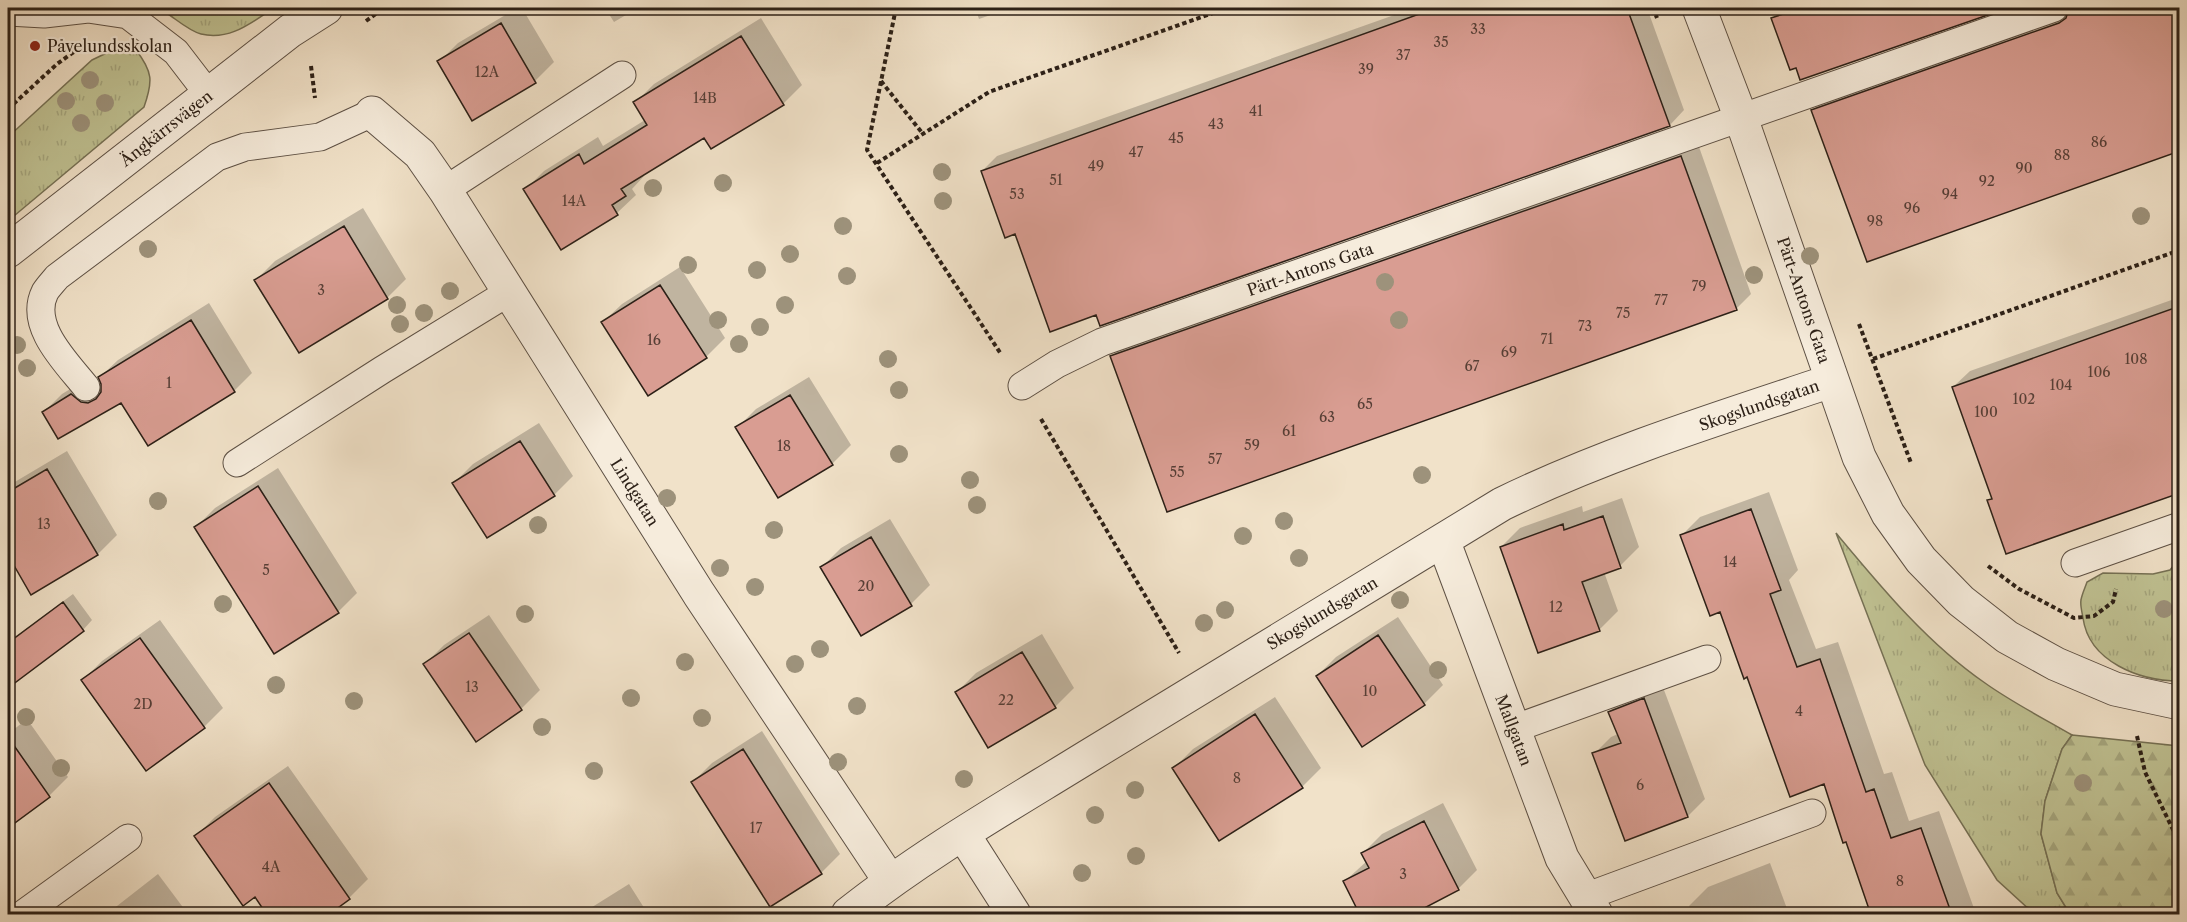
<svg xmlns="http://www.w3.org/2000/svg" width="2187" height="922" font-family="'Libre Caslon Text',serif">
<style>
.grass{fill:url(#grass-tufts);stroke:#767155;stroke-width:1.5}
.forest{fill:url(#forest-firs);stroke:#767155;stroke-width:1.5}
.shadow{fill:#0003}
.building{fill:#d99d92;stroke:#2c2017;stroke-width:1.5}
.lines{fill:none;stroke-linecap:round;stroke-linejoin:round}
.service-casing{stroke:#5d5044;stroke-width:29}
.minor-casing{stroke:#5d5044;stroke-width:35}
.tertiary-casing{stroke:#5d5044;stroke-width:35}
.path{stroke:#2c2017;stroke-width:4;stroke-dasharray:4.5 3;stroke-linecap:butt}
.service{stroke:#f6ecdc;stroke-width:27}
.minor{stroke:#f6ecdc;stroke-width:33}
.tertiary{stroke:#f6ecdc;stroke-width:33}
.tree{fill:#9d927b}
.poi-dot{fill:#8f2418;stroke:#f6ecdc;stroke-width:2}
.labels{text-anchor:middle;stroke-width:4.5;stroke-linejoin:round;paint-order:stroke}
.number-label{font-size:14px;fill:#573f36}
.poi-label{font-size:16px;fill:#2c2017;stroke:#f6ecdc;text-anchor:start}
.street-label{font-size:16px;fill:#2c2017;stroke:#f6ecdc}
</style>
<defs>
<pattern id="grass-tufts" width="24" height="20" patternUnits="userSpaceOnUse" patternTransform="scale(1.5)"><rect width="24" height="20" fill="#c0c293"/><path d="M3 7l-1-3M5 7V3M7 7l1-3M15 17l-1-3M17 17v-4M19 17l1-3" fill="none" stroke="#a5a67e"/></pattern>
<pattern id="forest-firs" width="22" height="20" patternUnits="userSpaceOnUse" patternTransform="scale(1.5)"><rect width="22" height="20" fill="#c0c293"/><path d="M5 1l3.5 6h-7zM16 11l3.5 6h-7z" fill="#a5a67e"/></pattern>
</defs>
<rect width="100%" height="100%" fill="#f1e2c9"/>
<filter id="stains"><feTurbulence type="fractalNoise" baseFrequency=".00333" numOctaves="4"/><feColorMatrix values="0 0 0 0 .2 0 0 0 0 .09 0 0 0 0 .02 0 0 0 .5 -.17"/></filter>
<radialGradient id="worn" r=".72"><stop offset=".6" stop-color="#630" stop-opacity="0"/><stop offset="1" stop-color="#630" stop-opacity=".3"/></radialGradient>
<path class="grass" d="M171,8H274C252,22 230,41 201,34C189,31 176,19 165,12Z
M117,48L136,50C153,72 153,81 144,107L8,221V137L92,60Z
M1836,533C1881,587 1927,643 1985,683C2013,703 2043,718 2072,735L2062,749L2045,801L2041,834L2057,893L2070,914H2042L2031,911L1997,880L1925,765Z
M2179,559V681C2140,681 2089,662 2083,618C2082,612 2080,605 2081,600C2082,594 2085,588 2087,582L2103,573L2153,574L2170,570Z"/>
<path class="forest" d="M2072,735L2179,746V914H2070L2057,893L2041,834L2045,801L2062,749Z"/>
<path class="shadow" d="M517,8H522L554,62L535,81L472,119L439,62L458,43Z
M605,8H638L614,22Z
M975,8H1011L979,19Z
M1414,8H1647L1684,110L1670,125L1101,324L1097,313L1016,232L982,171L997,156Z
M1774,8H2003L1801,78L1773,19L1777,15Z
M2070,8H2180V149L1813,110L1827,96L2071,11Z
M761,18L802,85L783,104L705,136L643,174L644,176L632,189L636,195L617,213L525,190L544,171L598,137L603,146L645,120L635,103L654,84Z
M1698,144L1751,294L1736,309L1112,356L1127,341Z
M363,208L406,279L387,298L256,280L275,261Z
M680,267L725,338L706,357L649,394L603,322L622,304Z
M2180,297V491L1989,501L1993,497L1953,387L1970,371Z
M209,303L252,373L234,391L122,401L44,412L62,394L90,377L99,385H104L100,377L118,360Z
M809,377L851,445L832,464L737,428L756,409Z
M539,423L573,476L554,495L454,483L473,464Z
M67,451L117,535L98,554L32,593L8,552V486Z
M278,468L357,593L338,612L196,527L215,508Z
M1769,492L1798,570L1789,580L1816,649L1838,642L1884,774L1892,772L1909,821L1939,811L1976,914H1873L1825,783L1748,675L1721,610L1682,535L1700,517Z
M1622,498L1639,547L1620,566L1604,572L1618,611L1599,630L1501,547L1520,528L1582,506L1583,512Z
M890,519L930,585L911,604L861,634L822,567L841,548Z
M73,594L92,620L83,630L13,640L23,631Z
M489,615L540,690L521,709L425,664L444,645Z
M1398,617L1443,685L1424,704L1317,676L1336,657Z
M160,620L223,708L204,727L83,680L102,661Z
M1042,634L1074,688L1055,707L989,746L957,692L976,673Z
M1661,682L1705,799L1688,816L1626,839L1594,754L1611,737L1618,734L1609,712L1626,695Z
M1275,697L1321,768L1302,787L1174,768L1193,749Z
M27,719L68,777L49,796L8,827V734Z
M762,731L840,854L821,873L693,782L712,763Z
M288,766L368,879L349,898L196,836L215,817Z
M1443,803L1477,870L1458,889L1345,881L1367,861L1363,853L1382,834Z
M1770,863L1789,914H1693L1689,906L1708,887Z
M158,874L188,914H106L108,913Z
M629,884L648,914H581Z
M1198,909L1202,914H1189Z"/>
<path class="building" d="M1436,8H1627L1670,126L1100,326L1096,315L1050,332L1015,234L1005,238L981,171Z
M1802,8H2008L1800,80L1796,68L1790,70L1771,18Z
M2069,8H2180V151L1867,262L1811,110L2059,23L2066,18Z
M501,23L536,83L472,121L437,61Z
M741,36L784,105L711,149L704,138L621,189L626,196L612,205L618,215L561,250L523,189L579,154L584,164L647,125L633,102Z
M1681,156L1737,310L1167,512L1110,356Z
M344,226L388,299L299,353L254,280Z
M660,285L707,358L648,396L601,322Z
M2180,306V493L2006,554L1987,500L1992,499L1952,387Z
M191,320L235,392L148,446L121,403L58,439L42,412L71,394L81,402L88,403L96,399L101,392V384L98,377Z
M790,395L833,465L778,498L735,427Z
M520,441L555,496L487,538L452,483Z
M47,469L98,555L31,595L8,555V492Z
M258,486L339,613L274,654L194,527Z
M1751,509L1781,590L1770,594L1797,667L1820,659L1866,792L1874,789L1891,838L1921,828L1952,915H1871L1846,842L1843,843L1824,784L1790,797L1747,677L1744,679L1720,612L1710,616L1680,535Z
M1603,516L1621,568L1582,582L1600,631L1538,653L1500,547L1563,524L1564,530Z
M871,537L912,606L861,636L820,567Z
M63,602L84,631L8,688V643Z
M469,633L522,710L476,742L423,664Z
M1378,635L1425,705L1362,747L1316,676Z
M140,638L205,728L146,771L81,680Z
M1022,652L1056,708L988,748L955,692Z
M1644,698L1688,817L1625,841L1592,753L1621,743L1608,712Z
M1255,714L1303,788L1219,841L1172,768Z
M8,737L50,797L8,828Z
M743,749L822,874L770,907L691,782Z
M269,783L350,899L328,915H267L255,897L243,906L194,836Z
M1424,821L1459,890L1411,915H1360L1343,881L1369,868L1361,853Z"/>
<g class="lines">
<g class="service-casing">
<path id="service" d="M8,12L44,14L88,9L128,15L176,52L209,95
M445,190L622,75
M1022,386L1057,364L1102,342L2054,8
M86,387C67,363 28,326 45,292C48,287 53,282 57,277L217,157L245,147L320,137L372,113
M237,463L382,370L509,292
M2075,563L2180,526
M1513,729L1707,659
M1585,897L1812,813
M23,914L128,838"/>
</g>
<g class="minor-casing">
<path id="minor" d="M1699,8L1741,118L1859,457L1888,514L1921,560L1961,601L2007,637L2056,664L2115,689L2180,703
M372,113L420,154L445,190L699,594L890,881
M1443,540L1562,858L1596,914
M963,834L1014,914
M848,914C922,855 1006,807 1087,757C1224,672 1363,588 1502,504C1607,453 1720,418 1831,381"/>
</g>
<g class="tertiary-casing">
<path id="tertiary" d="M8,251L290,31L326,8"/>
</g>
<path class="path" d="M896,8L867,150L1001,354
M1653,8L1657,18
M366,21L384,8
M311,66L315,98
M881,81L923,134
M8,109L57,64L75,51
M877,163L989,92L1227,8
M1859,324L1911,463
M1873,359L2180,250
M1041,419L1179,653
M1988,566L2019,589L2074,618L2094,616L2113,602L2116,589
M2137,736L2145,772L2180,844"/>
<use href="#service" class="service"/>
<use href="#minor" class="minor"/>
<use href="#tertiary" class="tertiary"/>
</g>
<g class="tree">
<circle cx="90" cy="80" r="9"/>
<circle cx="66" cy="101" r="9"/>
<circle cx="105" cy="103" r="9"/>
<circle cx="81" cy="123" r="9"/>
<circle cx="942" cy="172" r="9"/>
<circle cx="723" cy="183" r="9"/>
<circle cx="653" cy="188" r="9"/>
<circle cx="943" cy="201" r="9"/>
<circle cx="2141" cy="216" r="9"/>
<circle cx="843" cy="226" r="9"/>
<circle cx="148" cy="249" r="9"/>
<circle cx="790" cy="254" r="9"/>
<circle cx="1810" cy="256" r="9"/>
<circle cx="688" cy="265" r="9"/>
<circle cx="757" cy="270" r="9"/>
<circle cx="1754" cy="275" r="9"/>
<circle cx="847" cy="276" r="9"/>
<circle cx="1385" cy="282" r="9"/>
<circle cx="450" cy="291" r="9"/>
<circle cx="397" cy="305" r="9"/>
<circle cx="785" cy="305" r="9"/>
<circle cx="424" cy="313" r="9"/>
<circle cx="718" cy="320" r="9"/>
<circle cx="1399" cy="320" r="9"/>
<circle cx="400" cy="324" r="9"/>
<circle cx="760" cy="327" r="9"/>
<circle cx="739" cy="344" r="9"/>
<circle cx="17" cy="345" r="9"/>
<circle cx="888" cy="359" r="9"/>
<circle cx="27" cy="368" r="9"/>
<circle cx="899" cy="390" r="9"/>
<circle cx="899" cy="454" r="9"/>
<circle cx="1422" cy="475" r="9"/>
<circle cx="970" cy="480" r="9"/>
<circle cx="667" cy="498" r="9"/>
<circle cx="158" cy="501" r="9"/>
<circle cx="977" cy="505" r="9"/>
<circle cx="1284" cy="521" r="9"/>
<circle cx="538" cy="525" r="9"/>
<circle cx="774" cy="530" r="9"/>
<circle cx="1243" cy="536" r="9"/>
<circle cx="1299" cy="558" r="9"/>
<circle cx="720" cy="568" r="9"/>
<circle cx="755" cy="587" r="9"/>
<circle cx="1400" cy="600" r="9"/>
<circle cx="223" cy="604" r="9"/>
<circle cx="2164" cy="609" r="9"/>
<circle cx="1225" cy="610" r="9"/>
<circle cx="525" cy="614" r="9"/>
<circle cx="1204" cy="623" r="9"/>
<circle cx="820" cy="649" r="9"/>
<circle cx="685" cy="662" r="9"/>
<circle cx="795" cy="664" r="9"/>
<circle cx="1438" cy="670" r="9"/>
<circle cx="276" cy="685" r="9"/>
<circle cx="631" cy="698" r="9"/>
<circle cx="354" cy="701" r="9"/>
<circle cx="857" cy="706" r="9"/>
<circle cx="26" cy="717" r="9"/>
<circle cx="702" cy="718" r="9"/>
<circle cx="542" cy="727" r="9"/>
<circle cx="838" cy="762" r="9"/>
<circle cx="61" cy="768" r="9"/>
<circle cx="594" cy="771" r="9"/>
<circle cx="964" cy="779" r="9"/>
<circle cx="2083" cy="783" r="9"/>
<circle cx="1135" cy="790" r="9"/>
<circle cx="1095" cy="815" r="9"/>
<circle cx="1136" cy="856" r="9"/>
<circle cx="1082" cy="873" r="9"/>
</g>
<circle class="poi-dot" cx="35" cy="46" r="6"/>
<g class="labels">
<g class="number-label">
<text x="1478" y="34">33</text>
<text x="1441" y="47">35</text>
<text x="1403" y="60">37</text>
<text x="1366" y="74">39</text>
<text x="487" y="77">12A</text>
<text x="705" y="103">14B</text>
<text x="1256" y="116">41</text>
<text x="1216" y="129">43</text>
<text x="1176" y="143">45</text>
<text x="2099" y="147">86</text>
<text x="1136" y="157">47</text>
<text x="2062" y="160">88</text>
<text x="1096" y="171">49</text>
<text x="2024" y="173">90</text>
<text x="1056" y="185">51</text>
<text x="1987" y="186">92</text>
<text x="1017" y="199">53</text>
<text x="1950" y="199">94</text>
<text x="574" y="206">14A</text>
<text x="1912" y="213">96</text>
<text x="1875" y="226">98</text>
<text x="1699" y="291">79</text>
<text x="321" y="295">3</text>
<text x="1661" y="305">77</text>
<text x="1623" y="318">75</text>
<text x="1585" y="331">73</text>
<text x="1547" y="344">71</text>
<text x="654" y="345">16</text>
<text x="1509" y="357">69</text>
<text x="2136" y="364">108</text>
<text x="1472" y="371">67</text>
<text x="2099" y="377">106</text>
<text x="169" y="388">1</text>
<text x="2061" y="390">104</text>
<text x="2024" y="404">102</text>
<text x="1365" y="409">65</text>
<text x="1986" y="417">100</text>
<text x="1327" y="422">63</text>
<text x="1289" y="436">61</text>
<text x="1252" y="450">59</text>
<text x="784" y="451">18</text>
<text x="1215" y="464">57</text>
<text x="1177" y="477">55</text>
<text x="44" y="529">13</text>
<text x="1730" y="567">14</text>
<text x="266" y="575">5</text>
<text x="866" y="591">20</text>
<text x="1556" y="612">12</text>
<text x="472" y="692">13</text>
<text x="1370" y="696">10</text>
<text x="1006" y="705">22</text>
<text x="143" y="709">2D</text>
<text x="1799" y="716">4</text>
<text x="1237" y="783">8</text>
<text x="1640" y="790">6</text>
<text x="756" y="833">17</text>
<text x="271" y="872">4A</text>
<text x="1403" y="879">3</text>
<text x="1900" y="886">8</text>
</g>
<g class="poi-label">
<text x="47" y="52">Påvelundsskolan</text>
</g>
<g class="street-label">
<text transform="translate(166 128) rotate(-38)" y="6">Ängkärrsvägen</text>
<text transform="translate(1310 269) rotate(-19)" y="6">Pärt-Antons Gata</text>
<text transform="translate(1804 300) rotate(71)" y="6">Pärt-Antons Gata</text>
<text transform="translate(1759 405) rotate(-19)" y="6">Skogslundsgatan</text>
<text transform="translate(635 492) rotate(58)" y="6">Lindgatan</text>
<text transform="translate(1322 613) rotate(-31)" y="6">Skogslundsgatan</text>
<text transform="translate(1514 730) rotate(69)" y="6">Mallgatan</text>
</g>
</g>
<rect width="2187" height="922" fill="none" stroke="#f1e2c9" stroke-width="30"/>
<rect x="9" y="9" width="2169" height="904" fill="none" stroke="#2c2017" stroke-width="3"/>
<rect x="15" y="15" width="2157" height="892" fill="none" stroke="#2c2017" stroke-width="1.5"/>
<rect width="100%" height="100%" filter="url(#stains)"/>
<rect width="100%" height="100%" fill="url(#worn)"/>
</svg>
